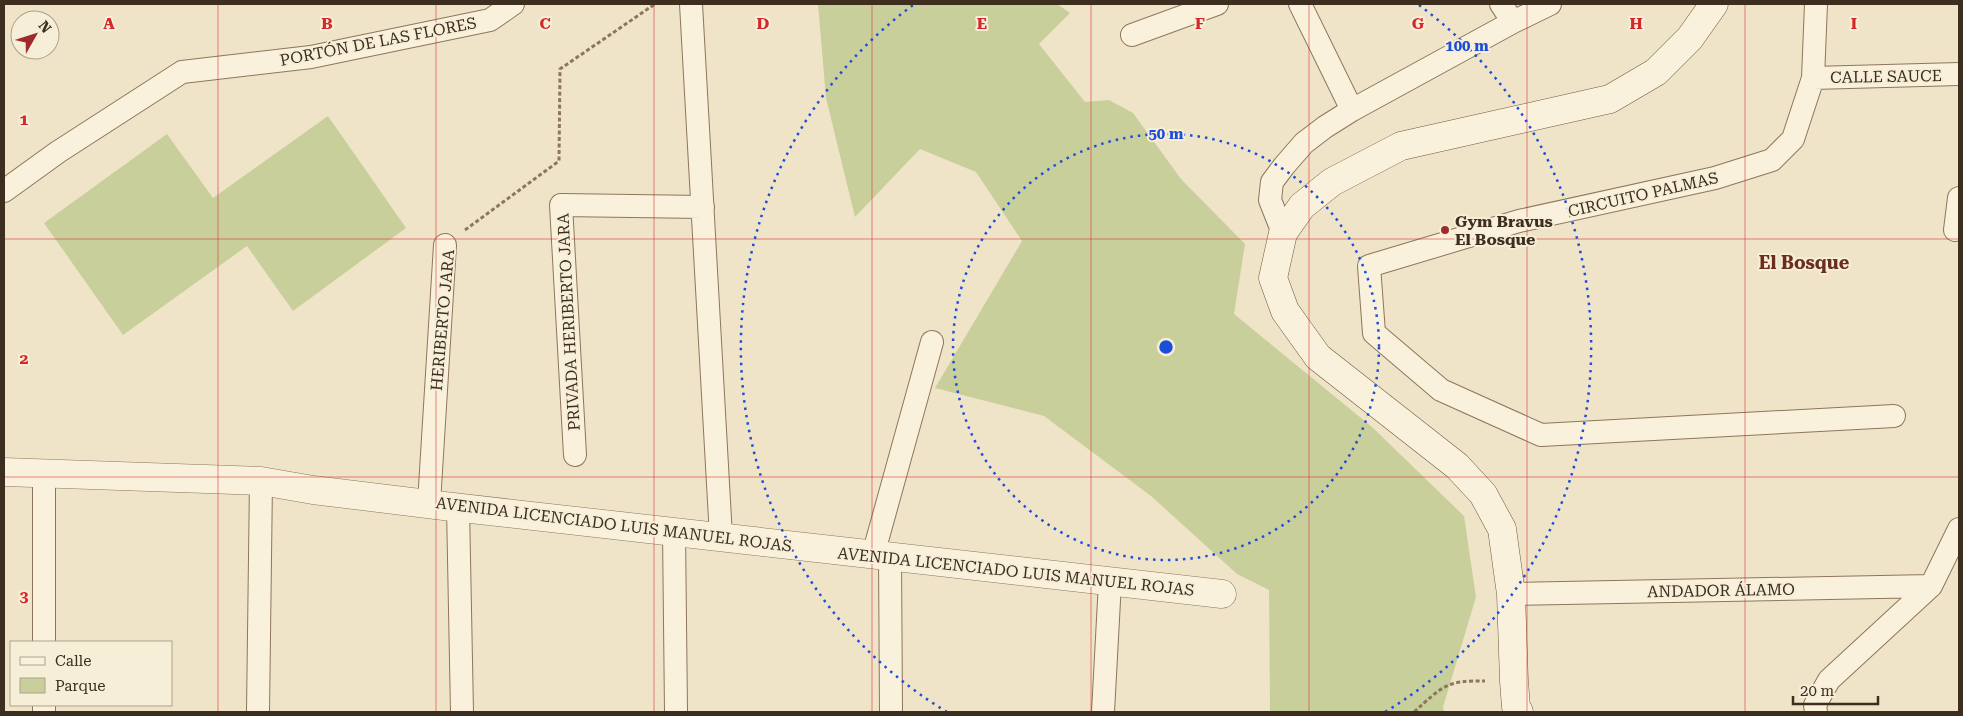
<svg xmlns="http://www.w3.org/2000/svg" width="1963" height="716" font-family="'Roboto Serif',serif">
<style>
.green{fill:#c9cf9b}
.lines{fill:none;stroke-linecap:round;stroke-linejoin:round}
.minor-casing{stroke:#8d765c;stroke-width:24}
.tertiary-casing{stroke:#8d765c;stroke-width:29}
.secondary-casing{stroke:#6f573f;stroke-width:29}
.path{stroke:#8d765c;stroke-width:3;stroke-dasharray:4 2.5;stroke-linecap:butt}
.minor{stroke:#faf1dc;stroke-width:22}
.tertiary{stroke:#faf1dc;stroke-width:28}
.secondary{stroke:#faf1dc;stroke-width:28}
.grid{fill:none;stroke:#d62828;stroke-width:1;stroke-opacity:0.55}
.ring{fill:none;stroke:#1d4ed8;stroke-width:2.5;stroke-dasharray:2.5 5}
.poi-dot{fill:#9e2a2b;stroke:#f7eed8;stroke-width:2}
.labels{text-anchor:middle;stroke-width:4;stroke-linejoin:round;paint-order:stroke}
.street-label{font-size:16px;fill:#3d2e20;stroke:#f7eed8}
.poi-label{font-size:16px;font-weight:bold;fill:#3d2e20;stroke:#f7eed8;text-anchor:start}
.neighbourhood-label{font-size:18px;font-weight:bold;fill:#6b2e1e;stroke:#f7eed8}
.grid-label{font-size:16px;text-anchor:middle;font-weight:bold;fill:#d62828;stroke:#f7eed8;stroke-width:4;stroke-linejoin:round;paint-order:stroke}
.centre{fill:#1d4ed8;stroke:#f7eed8;stroke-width:2.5}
.ring-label{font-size:15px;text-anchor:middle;font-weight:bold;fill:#1d4ed8;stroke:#f7eed8;stroke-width:4;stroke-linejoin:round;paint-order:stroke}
</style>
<rect width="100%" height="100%" fill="#f0e4c8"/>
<path class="green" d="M818,4H1057L1070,13L1039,44L1085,102L1109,100L1133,113L1181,179L1245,244L1234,314L1372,427L1464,516L1476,597L1443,707L1444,712H1270L1269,590L1237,574L1151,496L1044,416L935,388L1022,241L976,172L920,149L855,217L826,98Z
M328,116L406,228L293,311L247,246L123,335L44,223L167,134L213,198Z"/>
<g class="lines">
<g class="minor-casing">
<path id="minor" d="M691,4L721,537
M1300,4L1352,110
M1816,4L1813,78L1793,139L1772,160L1715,178L1519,221L1369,266L1374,333L1441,390L1541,435L1894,416
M1513,22L1550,4
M1132,35L1217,4
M1813,78L1959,74
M4,191L58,152L182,72L311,57L490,20L513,4
M1955,230L1959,198
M1283,233L1270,200L1272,182L1284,166L1304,143L1325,127L1352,110L1513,22L1501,4
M575,455L561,205L703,207
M429,503L445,245
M458,507L462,712
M674,532L676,712
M873,555L932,342
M890,557L891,712
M1511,594L1931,586
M44,642V473
M44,712V705
M258,712L261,481
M1103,712L1110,582
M1816,712L1815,705L1829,680L1931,586L1959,529"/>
</g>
<g class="tertiary-casing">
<path id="tertiary" d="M4,472L261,481L313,490L444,506L1222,594"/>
</g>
<g class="secondary-casing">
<path id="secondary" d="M1519,712L1516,707L1514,681L1511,594L1502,529L1483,494L1457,466L1318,357L1285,311L1273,278L1283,233L1302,206L1332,182L1401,146L1610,99L1656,72L1690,38L1714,4"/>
</g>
<path class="path" d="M465,230L559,161L560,69L655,4
M1414,712C1442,687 1446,680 1485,681"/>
<use href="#minor" class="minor"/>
<use href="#tertiary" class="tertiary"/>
<use href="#secondary" class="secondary"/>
</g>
<path class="grid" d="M218,4V712M436,4V712M654,4V712M872,4V712M1091,4V712M1309,4V712M1527,4V712M1745,4V712M4,239H1959M4,477H1959"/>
<g class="ring">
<circle cx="1166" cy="347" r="213"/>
<path d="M947 712A426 426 0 0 1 913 5M1419 5A426 426 0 0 1 1385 712"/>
</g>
<circle class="poi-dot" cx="1445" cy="230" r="5"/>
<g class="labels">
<g class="street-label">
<text transform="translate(378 41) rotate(-11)" y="6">PORTÓN DE LAS FLORES</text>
<text transform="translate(1886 76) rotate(-1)" y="6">CALLE SAUCE</text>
<text transform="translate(1643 194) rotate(-13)" y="6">CIRCUITO PALMAS</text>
<text transform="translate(442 320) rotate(-85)" y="6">HERIBERTO JARA</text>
<text transform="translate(568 322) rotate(-93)" y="6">PRIVADA HERIBERTO JARA</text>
<text transform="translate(614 524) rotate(7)" y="6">AVENIDA LICENCIADO LUIS MANUEL ROJAS</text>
<text transform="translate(1016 571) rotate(6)" y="6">AVENIDA LICENCIADO LUIS MANUEL ROJAS</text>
<text transform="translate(1721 590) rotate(-1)" y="6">ANDADOR ÁLAMO</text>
</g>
<g class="poi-label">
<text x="1455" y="227">Gym Bravus<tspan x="1455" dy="18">El Bosque</tspan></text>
</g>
<g class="neighbourhood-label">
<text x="1804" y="269">El Bosque</text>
</g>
</g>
<g class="grid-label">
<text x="109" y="29">A</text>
<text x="327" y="29">B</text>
<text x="545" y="29">C</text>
<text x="763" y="29">D</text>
<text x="982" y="29">E</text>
<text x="1200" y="29">F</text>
<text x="1418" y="29">G</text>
<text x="1636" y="29">H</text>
<text x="1854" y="29">I</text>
<text x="24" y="125">1</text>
<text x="24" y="364">2</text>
<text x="24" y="602">3</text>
</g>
<circle cx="1166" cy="347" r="8" class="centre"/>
<g class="ring-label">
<text x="1467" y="51">100 m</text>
<text x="1166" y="139">50 m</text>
</g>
<rect width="1963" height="716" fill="none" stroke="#3d2e20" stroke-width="10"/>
<rect x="10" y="641" width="162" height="65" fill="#f7eed8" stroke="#ada18e"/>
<rect x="20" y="657" width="25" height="8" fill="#faf1dc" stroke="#ada18e"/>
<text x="55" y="666" font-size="15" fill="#3d2e20">Calle</text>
<rect x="20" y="678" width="25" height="15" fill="#c9cf9b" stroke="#ada18e"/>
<text x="55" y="691" font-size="15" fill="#3d2e20">Parque</text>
<g transform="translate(35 35) rotate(51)"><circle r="24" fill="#f7eed8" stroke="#ada18e"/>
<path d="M0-4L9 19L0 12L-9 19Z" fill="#9e2a2b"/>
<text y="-8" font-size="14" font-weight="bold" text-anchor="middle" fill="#3d2e20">N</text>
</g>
<path d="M1793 696v8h85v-8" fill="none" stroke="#3d2e20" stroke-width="2.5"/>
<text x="1800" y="696" font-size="15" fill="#3d2e20" stroke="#f7eed8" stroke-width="4" paint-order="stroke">20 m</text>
</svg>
